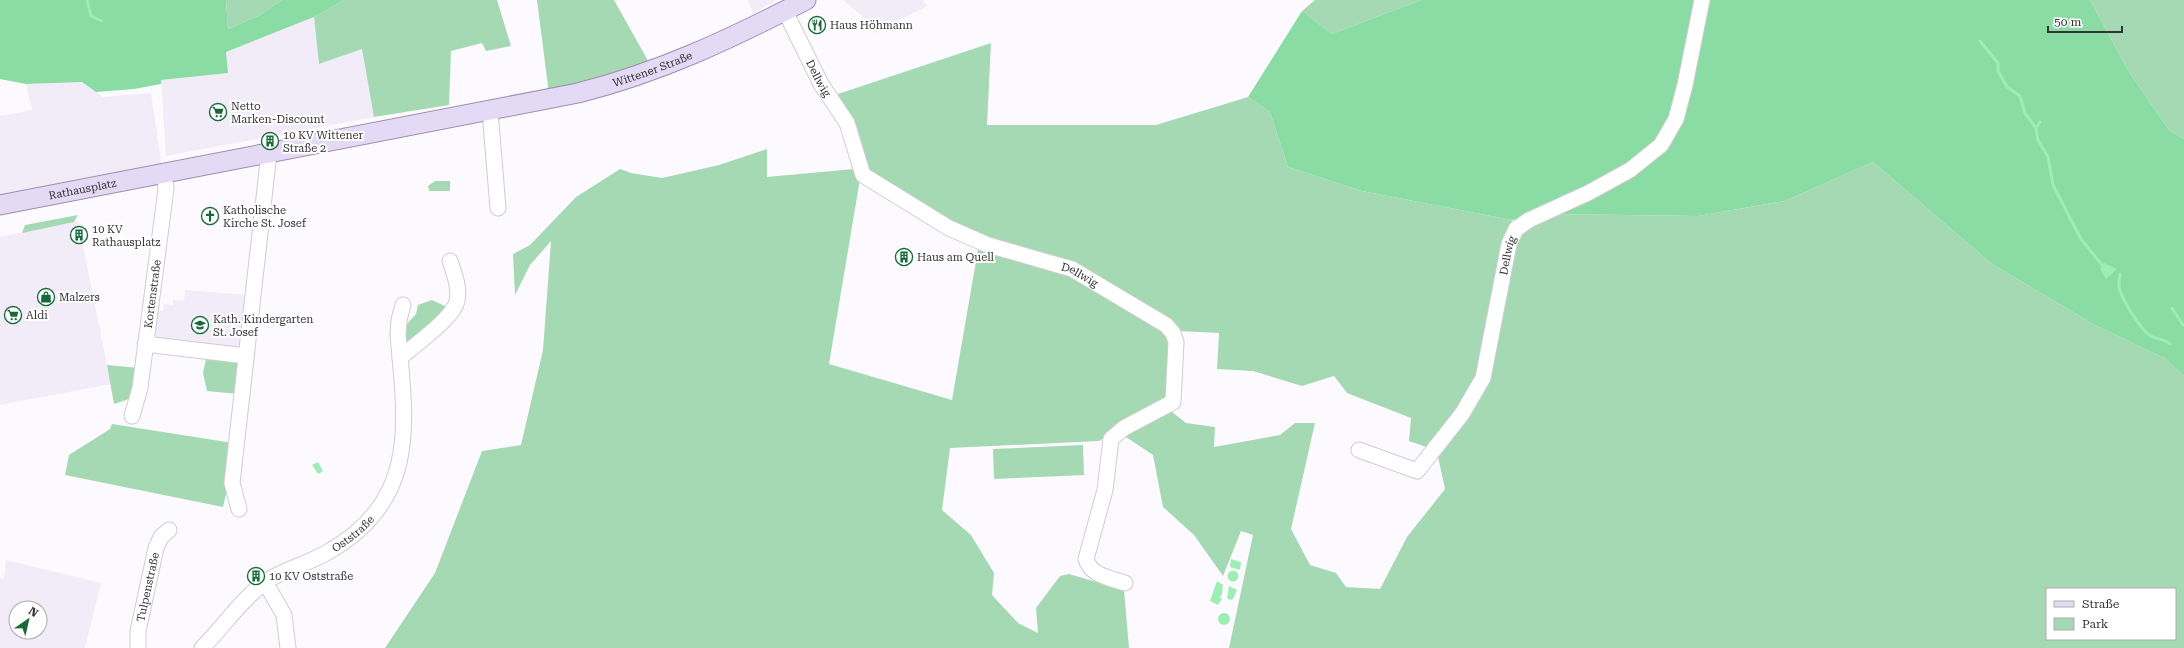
<svg xmlns="http://www.w3.org/2000/svg" width="2184" height="648" font-family="'Roboto Serif',serif">
<style>
.built{fill:#f1ecf7;fill-rule:evenodd}
.green{fill:#a5d9b3;fill-rule:evenodd}
.forest{fill:#8bdca4}
.water{fill:#9deeb5}
.lines{fill:none;stroke-linecap:round;stroke-linejoin:round}
.stream{stroke:#9deeb5;stroke-width:3}
.minor-casing{stroke:#cecdd1;stroke-width:17}
.major-casing{stroke:#9c8fad;stroke-width:21}
.minor{stroke:#fff;stroke-width:15}
.major{stroke:#e5daf5;stroke-width:19}
.labels{text-anchor:middle;stroke-width:4;stroke-linejoin:round;paint-order:stroke}
.poi-label{font-size:11px;fill:#333334;stroke:#fff;text-anchor:start}
.street-label{font-size:11px;fill:#333334;stroke:#fff}
</style>
<rect width="100%" height="100%" fill="#fcfafe"/>
<path class="built" d="M748,0H776L753,14Z
M843,0H923L927,6L874,33L868,21Z
M314,17L319,64L362,49L374,117L166,156L161,80L227,73L226,52Z
M82,82L103,97L151,93L162,168L0,197V116L32,110L26,84Z
M78,221L111,384L0,405V237Z
M185,290L248,295V304L244,303L243,312H246L241,349L156,339L153,337L156,310L163,311L164,304L173,305V300L184,301Z
M6,560L101,583L85,648H0V578L4,579ZM16,608H40V632H16Z"/>
<path class="green" d="M226,0H282L260,15L228,29Z
M344,0H497L511,46L486,51L482,43L451,51L449,105L374,117L362,49L319,64L314,17Z
M537,0H614L651,66L549,94Z
M1315,0H1421L1332,34L1302,11Z
M2090,0H2184V139L2169,130L2129,72Z
M991,43L987,125H1156L1248,97L1270,112L1288,167L1362,191L1512,220L1481,379L1432,449L1409,441L1411,418L1347,393L1334,376L1302,386L1253,371L1217,369L1219,333L1178,331L1066,264L945,223L867,172L832,96Z
M767,149V177L854,169L860,179L829,364L952,400L979,244L1069,269L1172,334L1170,396L1099,441L950,448L942,510L971,535L994,573L992,595L1018,623L1038,633L1036,608L1060,576L1069,574L1124,590L1129,648H385L435,573L482,451L521,445L543,350L551,241L530,265L515,295L513,254L530,245L576,197L620,169L631,173L662,178L719,165Z
M1873,162L1992,264L2095,325L2164,358L2184,376V648H1229L1253,535L1241,531L1223,576L1194,535L1163,507L1153,455L1123,435L1167,408L1186,423L1215,427L1214,447L1280,435L1295,423H1315L1291,529L1310,565L1336,573L1346,587L1380,589L1407,537L1445,489L1437,452L1473,402L1518,231L1550,214L1698,216L1785,201ZM2047,589H2175V639H2047Z
M435,181H450V191H429L428,186Z
M78,215L74,222L22,233L25,225Z
M432,300L447,307L405,348L404,327L416,314L418,305Z
M207,354L240,360L238,394L207,391L203,373Z
M107,365L139,368L135,397L114,404Z
M112,424L233,443L229,481L223,507L65,475L69,455L110,429Z
M1083,445L1084,475L994,479L993,449Z"/>
<path class="forest" d="M0,0H226L228,29L260,15L282,0H344L314,17L226,52L228,73L161,80V84L134,89L96,92L82,82L26,84L0,79Z
M1421,0H2090L2129,72L2169,130L2184,139V376L2164,358L2095,325L1992,264L1873,162L1785,201L1698,216L1550,214L1512,220L1362,191L1288,167L1270,112L1248,97L1302,11L1332,34Z"/>
<path class="water" d="M2104,263L2117,269L2106,279L2100,269Z
M318,462L323,471L318,474L312,465Z
M1231,559L1241,562L1240,570L1230,567Z
M1227.5 576a5.5 5.5 0 1 1 11 0a5.5 5.5 0 1 1-11 0Z
M1217,581L1223,585L1222,594L1220,597L1222,599L1218,605L1210,601Z
M1229,586L1237,590L1233,599L1230,600L1227,598Z
M1218 619a6 6 0 1 1 12 0a6 6 0 1 1-12 0Z"/>
<g class="lines">
<path class="stream" d="M87,0L91,16L102,21
M1980,41L1998,63V71L2007,87L2020,96L2025,113L2036,128L2038,140L2048,157L2053,185L2081,239L2102,265
M2036,128L2040,122
M2120,274C2120,277 2119,282 2119,286C2120,297 2143,334 2153,337C2162,341 2161,337 2170,344
M2172,308L2183,325"/>
<g class="minor-casing">
<g id="minor">
<path id="s1" d="M785,11L821,84L847,123L863,175L949,228L988,245L1072,269L1166,325L1173,333L1176,342L1173,402L1124,428L1111,439L1105,490L1086,559C1091,576 1110,578 1125,583"/>
<path d="M490,111L498,208"/>
<path d="M145,344L246,356"/>
<path d="M400,358C414,345 453,319 457,301C460,288 454,273 450,261"/>
<path id="s2" d="M132,416L140,388L166,189L164,172"/>
<path id="s3" d="M1359,450L1417,471L1462,414L1483,378L1509,244L1516,229L1529,220L1588,193L1630,170L1661,145L1676,119L1685,85L1702,0"/>
<path d="M239,509L232,483L269,153"/>
<path d="M265,582L284,615L288,648"/>
<path id="s4" d="M138,648V631L156,548L161,537L169,530"/>
<path id="s5" d="M202,648C223,627 241,600 265,582C284,569 308,564 328,552C419,500 406,424 398,335L399,320L403,305"/>
</g>
</g>
<g class="major-casing">
<g id="major">
<path id="s6" d="M0,205L578,93C661,72 730,39 806,0"/>
</g>
</g>
<use href="#minor" class="minor"/>
<use href="#major" class="major"/>
</g>
<defs>
<g id="restaurant-ring" transform="scale(0.9)"><circle r="9.5" fill="#fff" stroke="#17693a" stroke-width="1.5"/><path d="M-5-6h1v4h1v-4h1v4h1v-4h1v5L-1.5 .5V6h-2V.5L-5-1ZM5-6V6H3V1.5H1.5Q1.5-4 5-6Z" fill="#17693a"/></g>
<g id="supermarket-ring" transform="scale(0.9)"><circle r="9.5" fill="#fff" stroke="#17693a" stroke-width="1.5"/><path d="M-6-5.5h2.5l.6 2H6L4.5 2H-2.5L-4.4-4H-6ZM-1.5 3.2a1.3 1.3 0 1 0 .1 0ZM3 3.2a1.3 1.3 0 1 0 .1 0Z" fill="#17693a"/></g>
<g id="building-ring" transform="scale(0.9)"><circle r="9.5" fill="#fff" stroke="#17693a" stroke-width="1.5"/><path d="M-4-6H4V6H1V3H-1V6H-4ZM-2.5-4.3h1.7v1.8h-1.7ZM.8-4.3h1.7v1.8H.8ZM-2.5-1h1.7V.8h-1.7ZM.8-1h1.7V.8H.8Z" fill="#17693a"/></g>
<g id="church-ring" transform="scale(0.9)"><circle r="9.5" fill="#fff" stroke="#17693a" stroke-width="1.5"/><path d="M-1.2-6h2.4v3.5h3.3v2.4h-3.3V6h-2.4V-.1h-3.3v-2.4h3.3Z" fill="#17693a"/></g>
<g id="shop-ring" transform="scale(0.9)"><circle r="9.5" fill="#fff" stroke="#17693a" stroke-width="1.5"/><path d="M-5-2.5h2.3a2.7 3.5 0 0 1 5.4 0H5L5.5 6h-11ZM-1.5-2.5h3a1.5 2.3 0 0 0-3 0Z" fill="#17693a"/></g>
<g id="school-ring" transform="scale(0.9)"><circle r="9.5" fill="#fff" stroke="#17693a" stroke-width="1.5"/><path d="M0-5L7-2L0 1L-7-2ZM-4 1L0 2.5L4 1V4Q0 6-4 4Z" fill="#17693a"/></g>
</defs>
<g fill-rule="evenodd">
<use href="#restaurant-ring" x="817" y="25"/>
<use href="#supermarket-ring" x="218" y="112"/>
<use href="#building-ring" x="270" y="141"/>
<use href="#church-ring" x="210" y="216"/>
<use href="#building-ring" x="79" y="235"/>
<use href="#building-ring" x="904" y="257"/>
<use href="#shop-ring" x="46" y="297"/>
<use href="#supermarket-ring" x="13" y="315"/>
<use href="#school-ring" x="200" y="325"/>
<use href="#building-ring" x="256" y="576"/>
</g>
<g class="labels">
<g class="poi-label">
<text x="830" y="29">Haus Höhmann</text>
<text x="231" y="110">Netto<tspan x="231" dy="13">Marken-Discount</tspan></text>
<text x="283" y="139">10 KV Wittener<tspan x="283" dy="13">Straße 2</tspan></text>
<text x="223" y="214">Katholische<tspan x="223" dy="13">Kirche St. Josef</tspan></text>
<text x="92" y="233">10 KV<tspan x="92" dy="13">Rathausplatz</tspan></text>
<text x="917" y="261">Haus am Quell</text>
<text x="59" y="301">Malzers</text>
<text x="26" y="319">Aldi</text>
<text x="213" y="323">Kath. Kindergarten<tspan x="213" dy="13">St. Josef</tspan></text>
<text x="269" y="580">10 KV Oststraße</text>
</g>
<g class="street-label">
<text dy="4" stroke="none"><textPath href="#s6" startOffset="667">Wittener Straße</textPath></text>
<text dy="4" stroke="none"><textPath href="#s1" startOffset="75">Dellwig</textPath></text>
<text dy="4" stroke="none"><textPath href="#s6" startOffset="84">Rathausplatz</textPath></text>
<text dy="4" stroke="none"><textPath href="#s3" startOffset="301">Dellwig</textPath></text>
<text dy="4" stroke="none"><textPath href="#s1" startOffset="423">Dellwig</textPath></text>
<text dy="4" stroke="none"><textPath href="#s2" startOffset="124">Kortenstraße</textPath></text>
<text dy="4" stroke="none"><textPath href="#s5" startOffset="192">Oststraße</textPath></text>
<text dy="4" stroke="none"><textPath href="#s4" startOffset="62">Tulpenstraße</textPath></text>
</g>
</g>
<rect x="2046" y="588" width="130" height="52" fill="#ffffff" stroke="#adadae"/>
<rect x="2054" y="601" width="20" height="6" fill="#e5daf5" stroke="#adadae"/>
<text x="2082" y="608" font-size="12" fill="#333334">Straße</text>
<rect x="2054" y="618" width="20" height="12" fill="#a5d9b3" stroke="#adadae"/>
<text x="2082" y="628" font-size="12" fill="#333334">Park</text>
<g transform="translate(28 620) rotate(34)"><circle r="19" fill="#ffffff" stroke="#adadae"/>
<path d="M0-3L7 15L0 10L-7 15Z" fill="#17693a"/>
<text y="-6" font-size="11" font-weight="bold" text-anchor="middle" fill="#333334">N</text>
</g>
<path d="M2048 26v6h74v-6" fill="none" stroke="#333334" stroke-width="2"/>
<text x="2054" y="26" font-size="12" fill="#333334" stroke="#ffffff" stroke-width="3" paint-order="stroke">50 m</text>
</svg>
